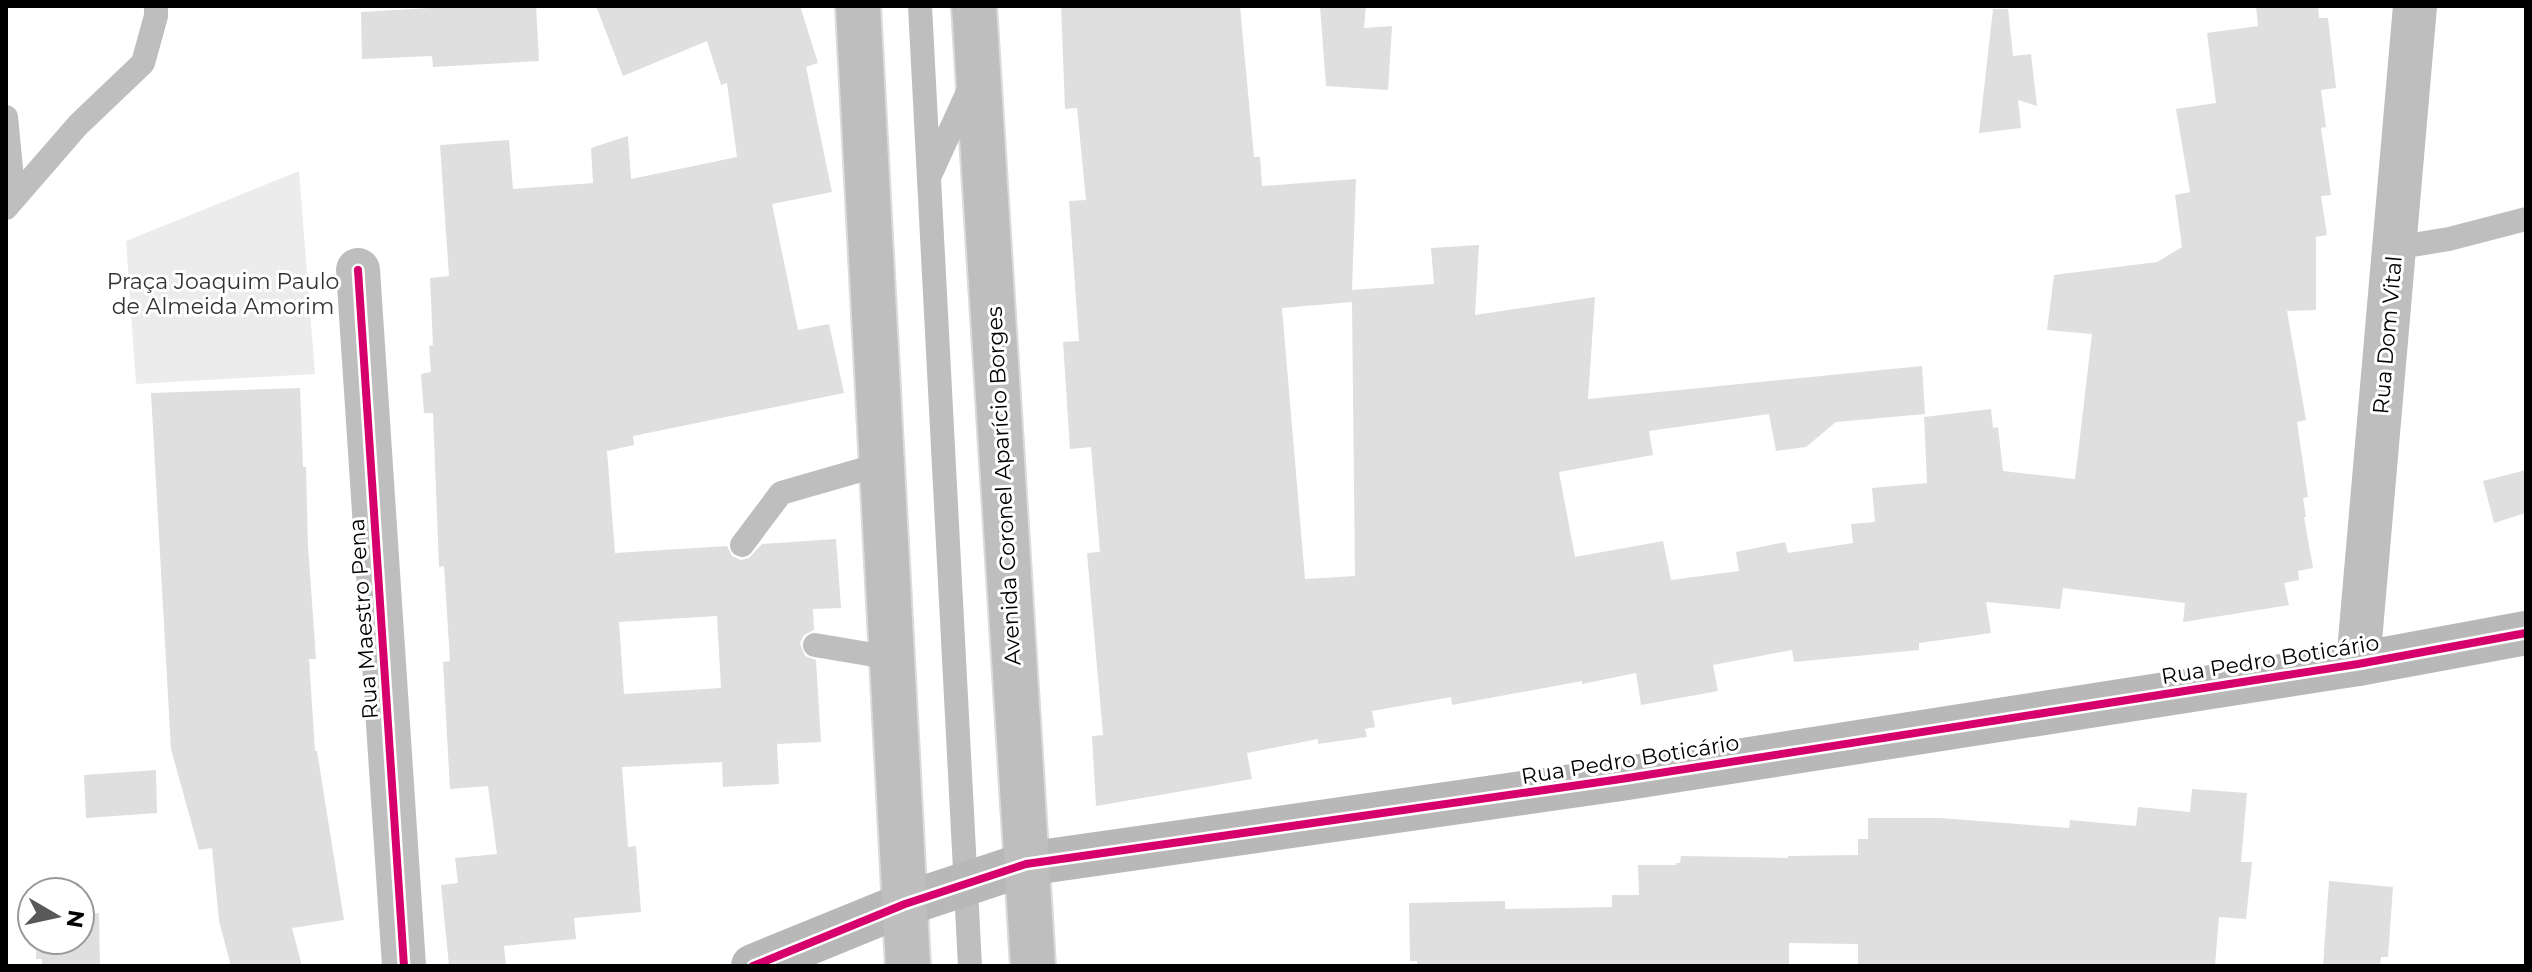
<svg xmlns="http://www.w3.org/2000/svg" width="2532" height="972" font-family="Montserrat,sans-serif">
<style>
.green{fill:#ececec}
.building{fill:#dfdfdf;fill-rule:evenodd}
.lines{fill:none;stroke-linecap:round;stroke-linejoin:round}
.primary-casing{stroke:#dbdbdb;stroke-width:48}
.lane{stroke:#bebebe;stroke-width:24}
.street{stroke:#bebebe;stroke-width:44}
.secondary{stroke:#b8b8b8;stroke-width:44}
.primary{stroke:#bebebe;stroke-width:44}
.cycleway-casing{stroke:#fff;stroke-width:13}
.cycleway{stroke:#d6006c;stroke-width:8}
.labels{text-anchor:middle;stroke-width:6;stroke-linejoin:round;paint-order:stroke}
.park-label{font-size:22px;fill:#333;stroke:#fff}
.street-label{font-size:22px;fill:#000;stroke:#fff}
</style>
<rect width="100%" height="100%" fill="#fff"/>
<path class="green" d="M299,171L315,374L136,384L126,241Z"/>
<path class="building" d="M430,6H536L539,61L433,67L432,56L362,59L361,12L430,8Z
M596,6H800L818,63L806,67L832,192L772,204L798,330L829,324L844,393L633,436L634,445L607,451L615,553L727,546L732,556L741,560L749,558L762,544L836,539L841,608L813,609L814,630L804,635L800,643L805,656L816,660L821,742L777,744L779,784L723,787L722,762L622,767L628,847L636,846L641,912L574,918L576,939L504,946L506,966H449L441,885L458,883L455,858L497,854L488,786L450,789L443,662L450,661L444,566L439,567L433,413H424L421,374L431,372L429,346L433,345L430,278L449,276L440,145L509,140L513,189L593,183L591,148L628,136L631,179L737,157L727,83L721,85L707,41L623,76ZM717,616L721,688L624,694L619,622Z
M1061,6H1240L1254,157H1260L1262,186L1356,179L1352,290L1434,284L1431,248L1479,245L1475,315L1595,297L1588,399L1922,366L1925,414L1836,422L1806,447L1776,451L1769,414L1649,431L1653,455L1559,472L1575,557L1663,541L1671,580L1739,571L1736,552L1785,542L1788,553L1853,543L1851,524L1875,522L1872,488L1927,483L1924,417L1991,409L1993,428L1998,427L2003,471L2075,479L2092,334L2047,330L2054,275L2157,262L2182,247L2175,195L2190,192L2176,109L2216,103L2207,33L2258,26L2256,6H2318L2319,18H2328L2336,88L2321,90L2326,127L2321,128L2331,195L2321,196L2327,235L2316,237V310L2287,311L2306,420L2297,422L2308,497L2303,498L2306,517H2304L2313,568L2298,571L2299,580L2284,583L2289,605L2183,622L2185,603L2063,588L2060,609L1986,602L1991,633L1919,643V650L1794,662L1792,650L1713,665L1718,691L1641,705L1636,673L1582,684V681L1452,705L1451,697L1372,711L1375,727L1365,729L1367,737L1318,744V739L1247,753L1252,779L1096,806L1092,736L1103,735L1087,553L1100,552L1091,447L1070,449L1063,342L1079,341L1069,201L1086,200L1077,108L1065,109ZM1352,302L1355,576L1305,579L1282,308Z
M1320,6H1366L1364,28L1392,26L1388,90L1326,86Z
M1993,9H2008L2013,56L2031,54L2037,106L2018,100L2021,128L1979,133Z
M300,388L303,467H306L308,546L316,659H309L315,751H317L344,920L292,928L302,966H231L219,921L212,848L199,850L171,749L151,393Z
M2526,470V513L2494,523L2483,481Z
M156,770L157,813L86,818L84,775Z
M2192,789L2247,793L2241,862H2252L2246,919L2219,917L2215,966H1858V944L1789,943V966H1417V961H1410L1409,903L1505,901V909L1612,907V895H1639L1638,865H1676V863H1680L1681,856L1788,858V856L1858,855V839H1868V818H1940L2069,828L2070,820L2136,826L2138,807L2190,812Z
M2329,881L2393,887L2388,957H2381L2380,966H2323Z
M99,913L100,966H42V959H36V940H80V914Z"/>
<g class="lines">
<g class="primary-casing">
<path id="primary" d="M858,6L908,966
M974,6L1033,966"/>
</g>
<path class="lane" d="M920,6L970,966
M6,117L14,199
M931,173L972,83
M6,208L78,125L143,63L156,16V6
M2394,248L2449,239L2526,219
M742,545L781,493L882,464
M815,645L892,658"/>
<path class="street" d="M358,270L404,966
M2358,664L2415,6"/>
<path class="secondary" d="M753,966L905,904L1026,864L1621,779L2358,664L2526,633"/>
<use href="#primary" class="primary"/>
<g class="cycleway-casing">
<path id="cycleway" d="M358,270L404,966
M753,966L905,904L1026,864L1621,779L2358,664L2526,633"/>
</g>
<use href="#cycleway" class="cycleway"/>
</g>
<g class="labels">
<g class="park-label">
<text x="223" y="289">Praça Joaquim Paulo<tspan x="223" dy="25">de Almeida Amorim</tspan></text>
</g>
<g class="street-label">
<text transform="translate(2387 335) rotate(-85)" y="8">Rua Dom Vital</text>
<text transform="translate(1003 486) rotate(-93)" y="8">Avenida Coronel Aparício Borges</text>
<text transform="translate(363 619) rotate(-94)" y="8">Rua Maestro Pena</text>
<text transform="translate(2270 659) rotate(-9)" y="8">Rua Pedro Boticário</text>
<text transform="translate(1630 759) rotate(-9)" y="8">Rua Pedro Boticário</text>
</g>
</g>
<rect width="2532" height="972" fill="none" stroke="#000000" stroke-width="16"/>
<g transform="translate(56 916) rotate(99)"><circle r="38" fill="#ffffff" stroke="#999999" stroke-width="2"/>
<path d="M0-6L14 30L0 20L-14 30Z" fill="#595959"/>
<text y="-12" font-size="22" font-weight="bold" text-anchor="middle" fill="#000000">N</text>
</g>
</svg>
